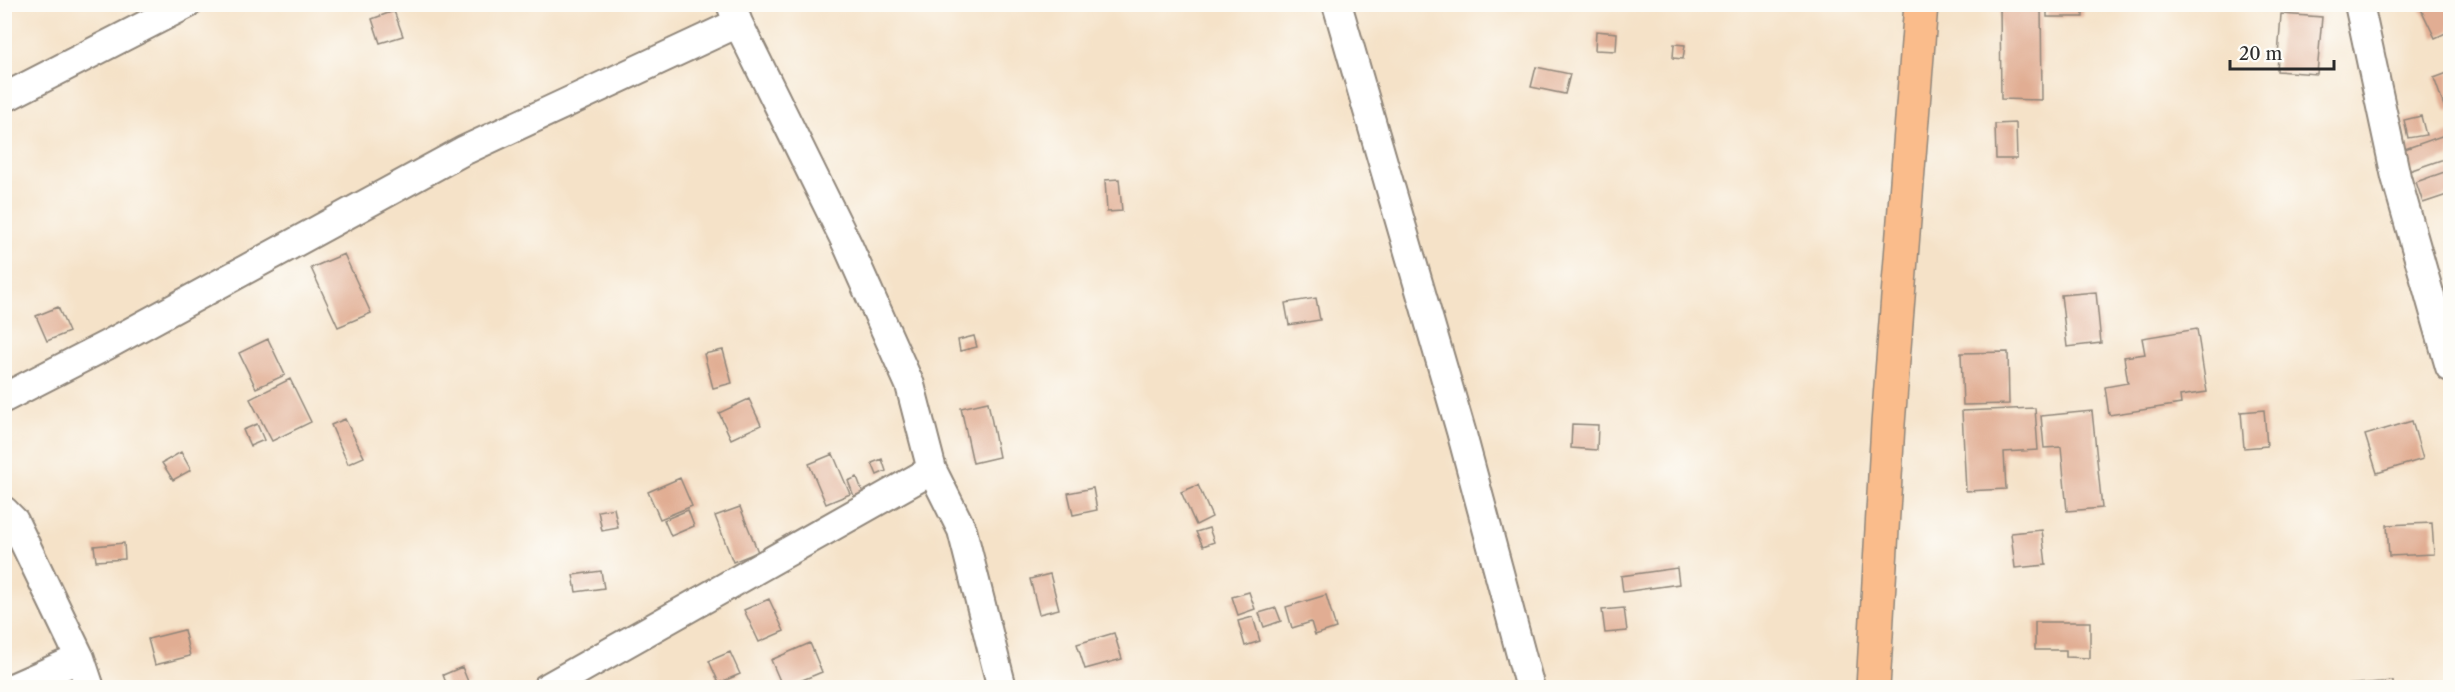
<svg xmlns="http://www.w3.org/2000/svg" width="2455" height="692" font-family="'Libre Caslon Text',serif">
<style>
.building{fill:#e1ad93}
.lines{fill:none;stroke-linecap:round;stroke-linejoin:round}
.minor-casing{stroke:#90867a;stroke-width:32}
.trunk-casing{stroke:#90867a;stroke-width:36}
.minor{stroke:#fff;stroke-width:28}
.trunk{stroke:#fabc8b;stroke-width:33}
</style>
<rect width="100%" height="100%" fill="#fdfcf7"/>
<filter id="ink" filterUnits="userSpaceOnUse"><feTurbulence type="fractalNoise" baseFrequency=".0167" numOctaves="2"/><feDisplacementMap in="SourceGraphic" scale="12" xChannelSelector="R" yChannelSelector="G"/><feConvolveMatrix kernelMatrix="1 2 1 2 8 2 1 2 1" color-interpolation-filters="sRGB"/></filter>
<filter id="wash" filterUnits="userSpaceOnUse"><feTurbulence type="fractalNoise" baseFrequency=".008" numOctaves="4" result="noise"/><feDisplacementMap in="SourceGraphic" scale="24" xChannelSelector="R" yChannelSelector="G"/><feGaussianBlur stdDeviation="1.35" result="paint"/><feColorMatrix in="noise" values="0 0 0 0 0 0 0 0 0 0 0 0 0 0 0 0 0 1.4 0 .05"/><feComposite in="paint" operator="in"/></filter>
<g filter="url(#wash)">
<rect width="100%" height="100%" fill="#f5e2c8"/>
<g id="blocks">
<path class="building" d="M2000,4H2041L2042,100L2001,99Z
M2047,4H2083V17H2047Z
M2431,4H2448L2450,10V31L2435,38L2421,9Z
M394,11L403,36L380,43L372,19Z
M2281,14L2322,17L2317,74L2277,71Z
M1596,31L1617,33L1616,51L1595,50Z
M1674,44L1685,45L1683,59L1673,58Z
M1536,67L1570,74L1565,94L1531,87Z
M2450,72V110L2446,112L2434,78Z
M2421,116L2426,135L2408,138L2404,120Z
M2016,123L2017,159H1996L1995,124Z
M2450,133V157L2409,171L2402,150Z
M2450,170V194L2423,203L2416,182Z
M1119,179L1122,211L1107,212L1105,180Z
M344,254L371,313L338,327L311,268Z
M2096,292L2101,343L2067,347L2061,295Z
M1316,298L1320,320L1289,325L1285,303Z
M58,307L69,332L47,341L36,316Z
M2197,329L2207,392L2180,396L2181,404L2109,415L2105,387L2128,383L2124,357L2145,354L2142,338Z
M974,336L977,347L960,351L958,340Z
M268,339L285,375L256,388L239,353Z
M723,350L732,383L713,388L704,354Z
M2008,352L2009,404L1963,405L1961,353Z
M290,379L311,422L272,441L250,399Z
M749,399L761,425L731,439L719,413Z
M988,402L999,457L973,463L961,408Z
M2035,408L2038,450L2004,452L2006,489L1966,491L1962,411Z
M2264,410L2267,446L2244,448L2241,412Z
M2092,411L2102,508L2067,511L2061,447L2044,448L2041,416Z
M345,419L364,457L348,464L331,425Z
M2412,421L2423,459L2377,473L2365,435Z
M257,424L264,440L250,446L243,430Z
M1572,424L1598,425L1597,450L1571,448Z
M181,452L191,470L173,480L162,463Z
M833,454L850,494L826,504L809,464Z
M882,459L886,471L877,475L872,463Z
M857,477L863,493L854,496L848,481Z
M680,478L692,506L660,519L648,492Z
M1198,485L1212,517L1196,525L1181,492Z
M1093,488L1097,510L1073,515L1068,493Z
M740,507L758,552L733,562L715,516Z
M614,508L618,528L602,531L598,511Z
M688,510L694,526L671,536L664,520Z
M2432,523L2434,554L2389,556L2387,525Z
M1209,528L1214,542L1203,546L1196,532Z
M2042,530L2046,565L2015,568L2011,533Z
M124,543L125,559L96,561L94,546Z
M1677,568L1679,584L1623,592L1621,576Z
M601,571L604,588L576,592L573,575Z
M1050,574L1059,609L1039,614L1030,579Z
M1249,592L1255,609L1238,615L1232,597Z
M1326,595L1336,628L1315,635L1311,622L1292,628L1286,607Z
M769,599L784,631L759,642L744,610Z
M1276,608L1281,621L1264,627L1259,613Z
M1624,608L1627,631L1605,633L1602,610Z
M1253,617L1260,641L1245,646L1238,621Z
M2035,622H2090V658L2066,657V650H2035Z
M184,630L190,656L155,665L148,639Z
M1114,633L1122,659L1085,669L1077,644Z
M810,643L822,672L783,688L771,660Z
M730,652L740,674L719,683L709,661Z
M462,667L469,684L461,688H448L443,675Z
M2393,681V688H2344V685Z"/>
</g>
</g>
<g filter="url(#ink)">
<use href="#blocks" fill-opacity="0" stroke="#90867a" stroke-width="1.5"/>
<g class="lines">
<g class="minor-casing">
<path id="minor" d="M731,4L738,23L848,246L910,385L932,470L962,530L1002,688
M1337,4L1461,431L1530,688
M2359,4L2396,177L2450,367
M4,98L187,4
M4,398L109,344L463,151L738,23
M4,511L14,521L80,658L90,688
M12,688L80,658
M547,688L932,470"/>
</g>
<g class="trunk-casing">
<path id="trunk" d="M1873,688L1888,424L1921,4"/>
</g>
<use href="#minor" class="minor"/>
<use href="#trunk" class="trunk"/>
</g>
</g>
<rect width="2455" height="692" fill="none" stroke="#fdfcf7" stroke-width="24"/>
<path d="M2230 60v9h104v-9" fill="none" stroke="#2b2b2b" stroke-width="3"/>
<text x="2239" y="60" font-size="18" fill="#2b2b2b" stroke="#fdfcf7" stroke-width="4.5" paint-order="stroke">20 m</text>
</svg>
